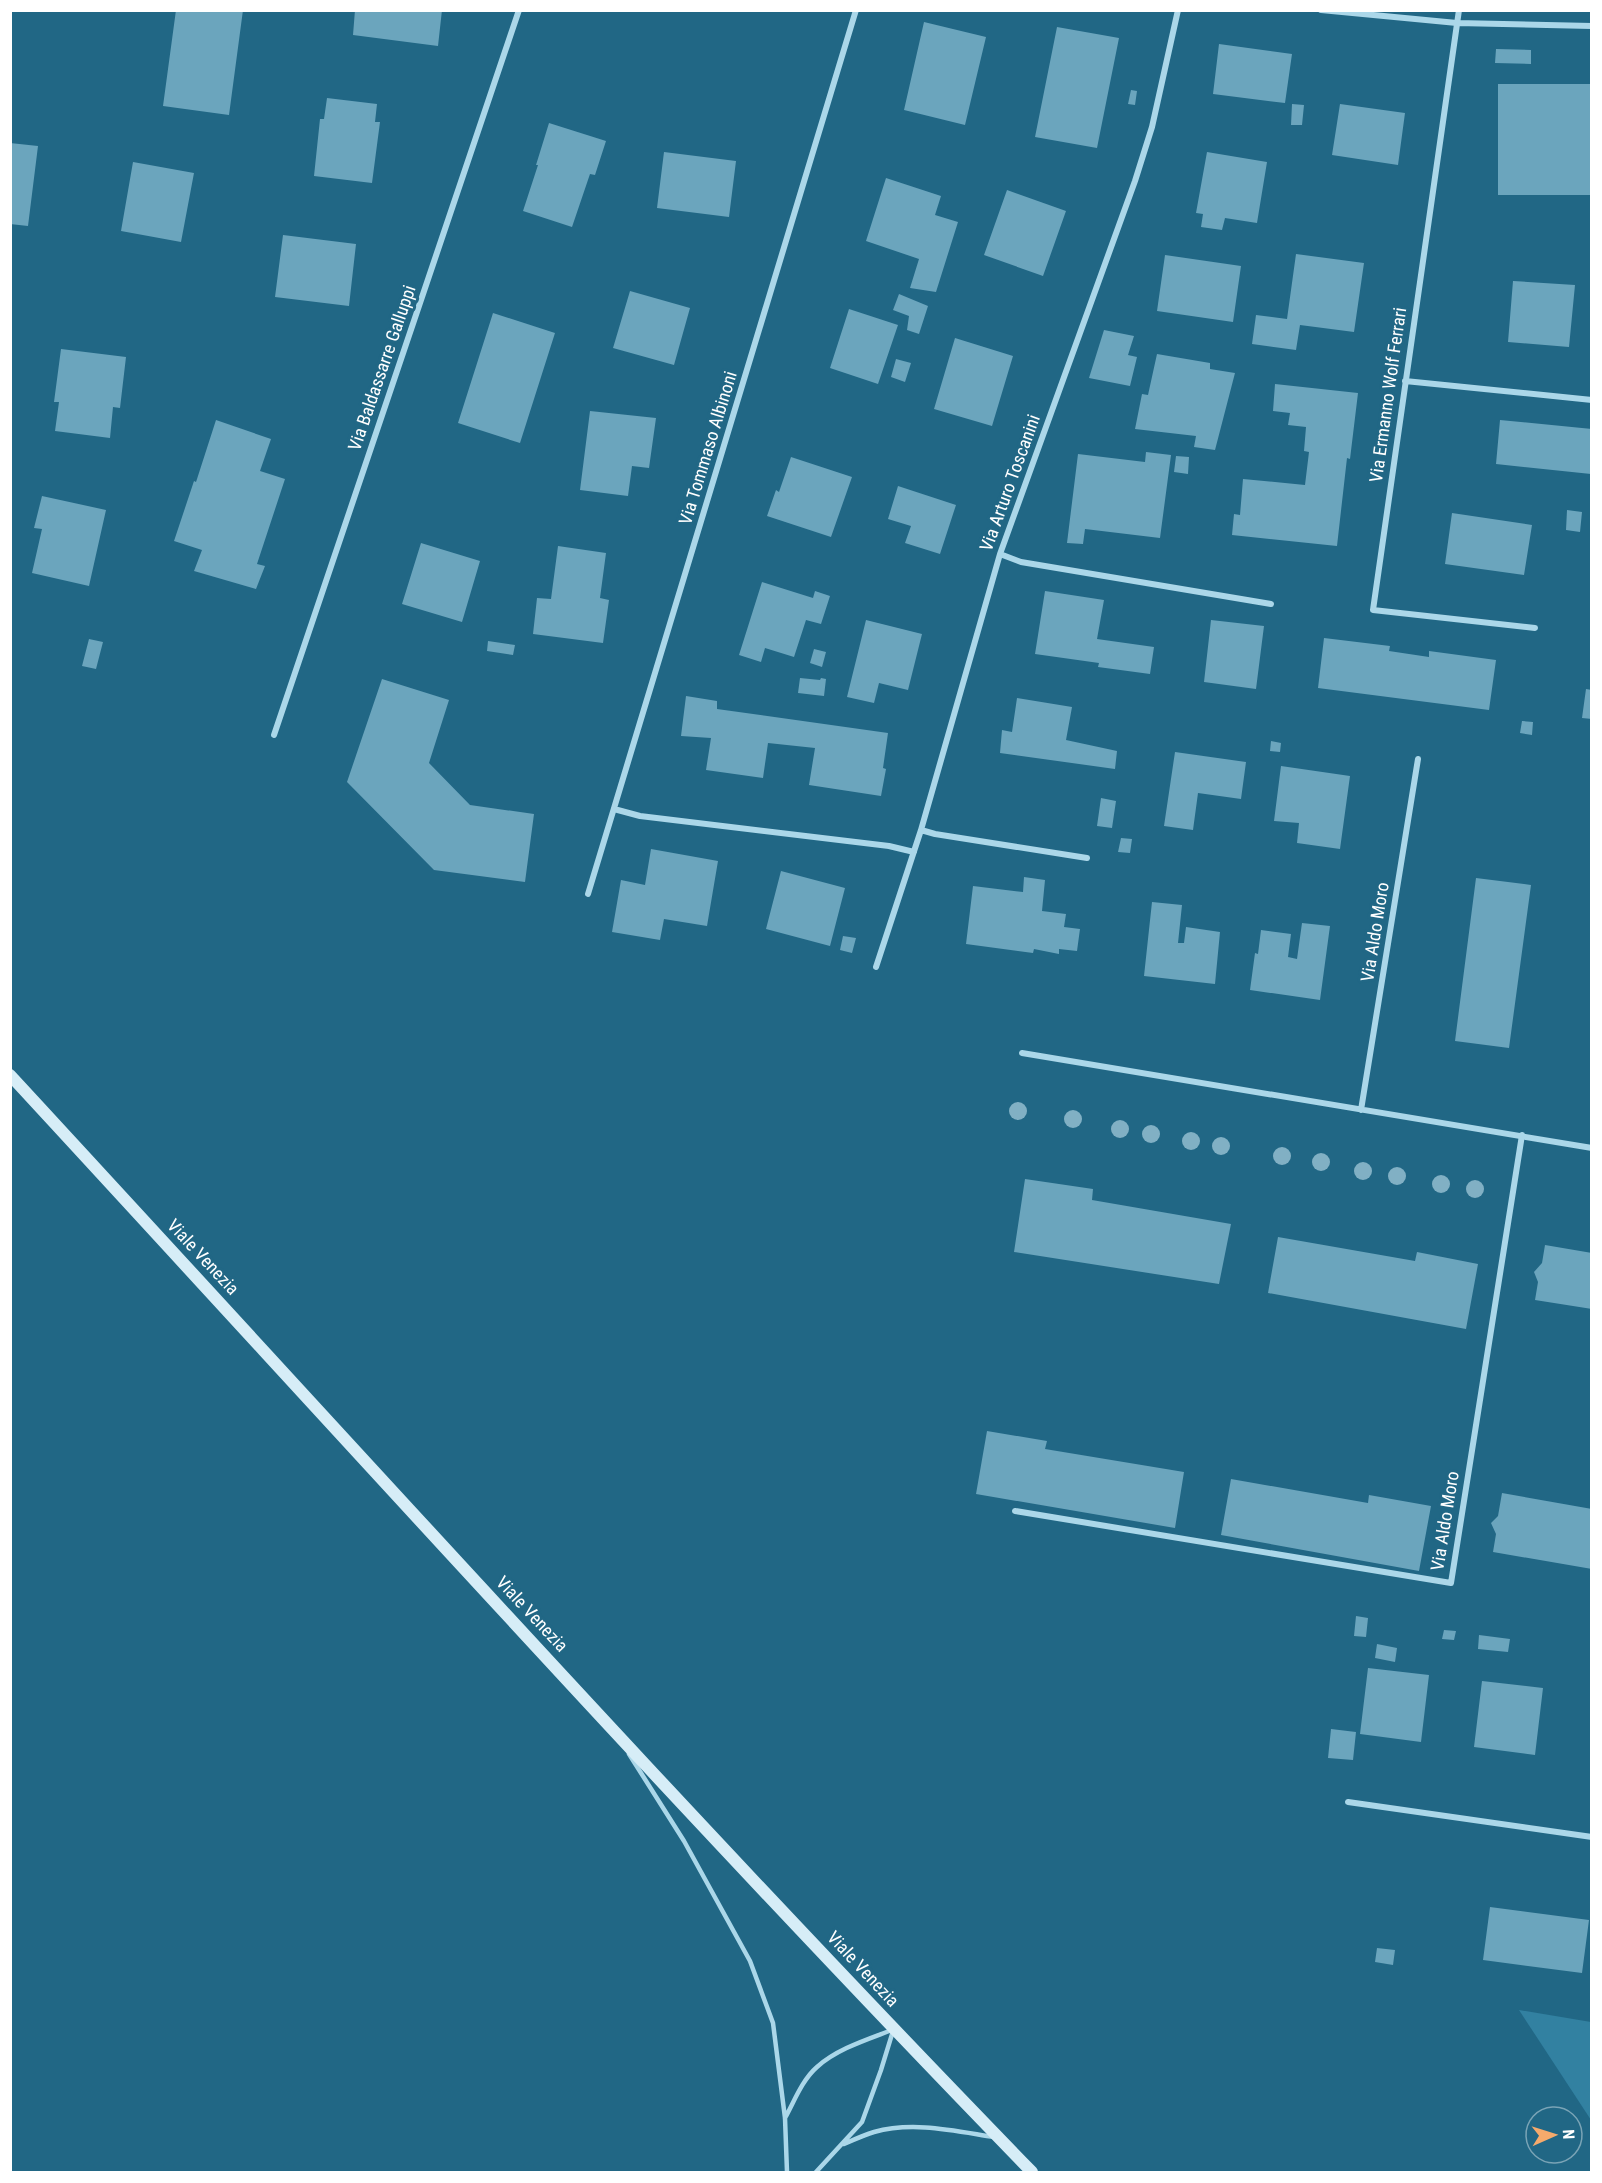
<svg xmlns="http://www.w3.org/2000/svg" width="1602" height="2183" font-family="'Roboto Condensed',sans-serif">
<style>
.green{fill:#3281a1}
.building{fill:#6ba5bd}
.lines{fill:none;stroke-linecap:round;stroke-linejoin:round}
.lane{stroke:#abd7e9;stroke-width:4.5}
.street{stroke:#abd7e9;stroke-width:6}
.secondary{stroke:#d6edf7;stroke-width:12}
.tree{fill:#81b0c4}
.labels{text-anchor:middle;stroke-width:6;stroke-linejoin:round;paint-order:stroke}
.street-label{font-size:18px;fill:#fff;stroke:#216785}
</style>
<rect width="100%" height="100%" fill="#216785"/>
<path class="green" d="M1519,2010L1591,2022V2120Z"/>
<path class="building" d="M176,10H243L229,115L163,106Z
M355,10H442L438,46L353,35Z
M924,22L986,37L965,125L904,110Z
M1057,27L1119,38L1097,148L1035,137Z
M1219,44L1292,54L1285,103L1213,94Z
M1496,49L1531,50V64L1495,63Z
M1498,84H1592V195H1498Z
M1131,90L1137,91L1135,105L1128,104Z
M327,98L377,104L375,122H380L372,183L314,176L320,119H324Z
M1292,104L1304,105L1302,125H1291Z
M1340,104L1405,113L1398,165L1332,155Z
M549,123L606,141L595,175L590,174L572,227L523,211L538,165H536Z
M10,143L38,146L28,226L10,224Z
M664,152L736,161L729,217L657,208Z
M1207,152L1267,162L1257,223L1225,218L1222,230L1201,227L1203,214L1196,213Z
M133,162L194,173L181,242L121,231Z
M886,178L941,196L935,215L958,222L936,292L910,288L919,259L866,241Z
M1007,190L1066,211L1043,276L984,255Z
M283,235L356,244L349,306L275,297Z
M1296,254L1364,263L1354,332L1300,325L1296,350L1252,344L1256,315L1287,319Z
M1165,255L1241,266L1233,322L1157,311Z
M1513,281L1575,285L1569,347L1508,342Z
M630,291L690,308L674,365L613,348Z
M899,294L928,306L919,334L907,330L909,316L893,310Z
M849,309L898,325L878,384L830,368Z
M493,313L555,333L520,443L458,423Z
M1104,330L1134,336L1128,355L1137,357L1130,386L1089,378Z
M955,338L1013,356L992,426L934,409Z
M61,349L126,357L120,408L113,407L110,438L55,431L59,402H54Z
M1157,354L1210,363V369L1235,373L1215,450L1194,447L1196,436L1135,429L1142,394L1148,395Z
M896,359L911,363L905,382L891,377Z
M1275,384L1358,393L1350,459L1347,458L1337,546L1232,535L1234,514L1240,515L1243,479L1305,485L1309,452L1304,451L1306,427L1288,425L1290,413L1273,411Z
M590,411L656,418L649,468L632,466L628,496L580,490Z
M216,420L271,439L260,471L285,479L257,564L265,566L256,589L194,571L202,550L174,541L194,481L196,482L197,479Z
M1500,420L1592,429L1591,474L1496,464Z
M1146,452L1171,455L1160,538L1085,529L1083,544L1067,543L1078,454L1145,462Z
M1176,456L1189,457L1188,474L1174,472Z
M791,457L852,477L831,537L767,516L776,490L779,492Z
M898,486L956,505L940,554L905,543L911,526L888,519Z
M42,496L106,510L89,586L32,573L42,529L34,528Z
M1567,510L1582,512L1580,532L1566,530Z
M1452,513L1532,525L1524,575L1445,564Z
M421,543L480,561L462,622L402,604Z
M558,546L606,553L600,598L609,600L603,643L533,634L537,598L551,599Z
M762,582L813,598L815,591L830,596L821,624L806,620L794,657L765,648L761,662L739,655Z
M1045,591L1104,600L1097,639L1154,647L1150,674L1098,667L1099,663L1035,654Z
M866,620L922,634L908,690L879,683L874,703L847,697Z
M1211,620L1264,626L1256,689L1204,682Z
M1324,638L1390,646L1389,651L1429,657V651L1496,660L1489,710L1318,688Z
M89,639L103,642L96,669L82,666Z
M488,641L515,645L513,655L487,651Z
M814,649L826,652L822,667L810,663Z
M800,678L820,680L821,678L826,679L824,696L798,693Z
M382,679L449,700L429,763L470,805L534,814L525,882L434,870L347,782Z
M1586,689L1592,690V719L1582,718Z
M686,696L717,701V709L888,733L883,768L886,769L881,796L809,785L815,748L768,743L763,778L706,770L711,738L681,736Z
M1017,698L1072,707L1066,740L1117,751L1115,769L1000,753L1002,730L1012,732Z
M1522,721L1533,722L1532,735L1520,733Z
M1271,741L1281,743L1280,752L1270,751Z
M1175,752L1246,762L1241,799L1198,793L1193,830L1164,826Z
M1281,766L1350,776L1340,849L1297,843L1299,823L1274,821Z
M1101,798L1116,801L1112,828L1097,826Z
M1121,838L1132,839L1130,853L1118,852Z
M651,849L718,861L707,926L664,919L660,940L612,932L621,880L645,885Z
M781,871L845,888L830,946L766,929Z
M1024,877L1045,880L1042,911L1066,914L1064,927L1080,929L1077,951L1059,949V954L1034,949L1033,953L966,944L973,886L1023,892Z
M1476,878L1531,885L1509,1048L1455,1041Z
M1152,902L1182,905L1178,943H1184L1186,927L1220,932L1215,984L1144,976Z
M1302,923L1330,926L1320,1000L1250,990L1255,953L1258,954L1261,930L1291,934L1288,957L1297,959Z
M843,936L856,938L852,953L840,950Z
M1025,1179L1093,1189L1092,1200L1231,1224L1219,1284L1014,1252Z
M1278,1237L1415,1261L1417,1252L1478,1264L1466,1329L1268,1293Z
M1545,1245L1592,1253V1309L1535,1300L1538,1282L1534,1272L1542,1263Z
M987,1431L1047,1441L1045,1449L1184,1472L1175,1528L976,1494Z
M1231,1479L1368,1503L1369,1495L1431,1506L1419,1571L1221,1535Z
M1502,1493L1592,1509V1569L1493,1552L1496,1534L1491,1523L1498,1516Z
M1356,1616L1368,1618L1366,1637L1354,1636Z
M1444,1630L1456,1631L1454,1640L1442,1639Z
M1479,1635L1510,1639L1508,1652L1478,1649Z
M1377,1644L1397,1648L1395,1662L1375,1658Z
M1368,1668L1429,1675L1421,1742L1360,1734Z
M1482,1681L1543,1688L1535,1755L1474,1747Z
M1331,1729L1356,1732L1353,1760L1328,1758Z
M1490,1907L1589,1920L1582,1973L1483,1960Z
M1377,1948L1395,1950L1393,1965L1375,1962Z"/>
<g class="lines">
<path class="lane" d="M629,1754L684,1841L750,1961L773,2023L785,2118L787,2172
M785,2118C794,2102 802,2080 817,2067C837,2049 866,2040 892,2030
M844,2144C853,2140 864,2135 874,2132C913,2121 955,2131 994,2137
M816,2172L862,2122L881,2070L893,2031"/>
<path class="street" d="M1321,10L1457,23L1592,26
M1459,10L1373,610L1535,628
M1405,381L1592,400
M1000,554L1021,562L1271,604
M274,735L519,10
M614,809L640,816L889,846L914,852
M921,830L935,834L1087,858
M588,894L856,10
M876,967L921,830L1000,554L1135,181L1152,127L1178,10
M1022,1053L1592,1148
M1361,1110L1418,759
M1015,1511L1451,1583L1522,1135
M1348,1802L1592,1837"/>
<path class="secondary" d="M10,1075C349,1442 684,1814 1032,2172"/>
</g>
<g class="tree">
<circle cx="1018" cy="1111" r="9"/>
<circle cx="1073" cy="1119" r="9"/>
<circle cx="1120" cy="1129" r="9"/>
<circle cx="1151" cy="1134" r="9"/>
<circle cx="1191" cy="1141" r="9"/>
<circle cx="1221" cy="1146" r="9"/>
<circle cx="1282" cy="1156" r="9"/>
<circle cx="1321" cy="1162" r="9"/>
<circle cx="1363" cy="1171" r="9"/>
<circle cx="1397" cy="1176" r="9"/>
<circle cx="1441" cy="1184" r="9"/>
<circle cx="1475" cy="1189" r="9"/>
</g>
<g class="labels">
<g class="street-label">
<text transform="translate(382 368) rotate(-71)" y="6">Via Baldassarre Galluppi</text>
<text transform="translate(1388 395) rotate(-82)" y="6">Via Ermanno Wolf Ferrari</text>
<text transform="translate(708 448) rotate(-73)" y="6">Via Tommaso Albinoni</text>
<text transform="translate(1010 483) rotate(-70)" y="6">Via Arturo Toscanini</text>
<text transform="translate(1375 932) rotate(-81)" y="6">Via Aldo Moro</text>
<text transform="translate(203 1257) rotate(47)" y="6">Viale Venezia</text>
<text transform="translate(1445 1521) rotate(-81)" y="6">Via Aldo Moro</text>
<text transform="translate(532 1614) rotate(47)" y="6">Viale Venezia</text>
<text transform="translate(863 1969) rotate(47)" y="6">Viale Venezia</text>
</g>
</g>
<rect width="1602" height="2183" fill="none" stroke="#ffffff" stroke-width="24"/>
<g transform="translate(1554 2135) rotate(87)"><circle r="28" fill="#216785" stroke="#7aa4b6" stroke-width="1.5"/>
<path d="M0-4.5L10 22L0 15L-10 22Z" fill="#f5aa6c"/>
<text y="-9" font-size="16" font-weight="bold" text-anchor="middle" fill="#ffffff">N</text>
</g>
</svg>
